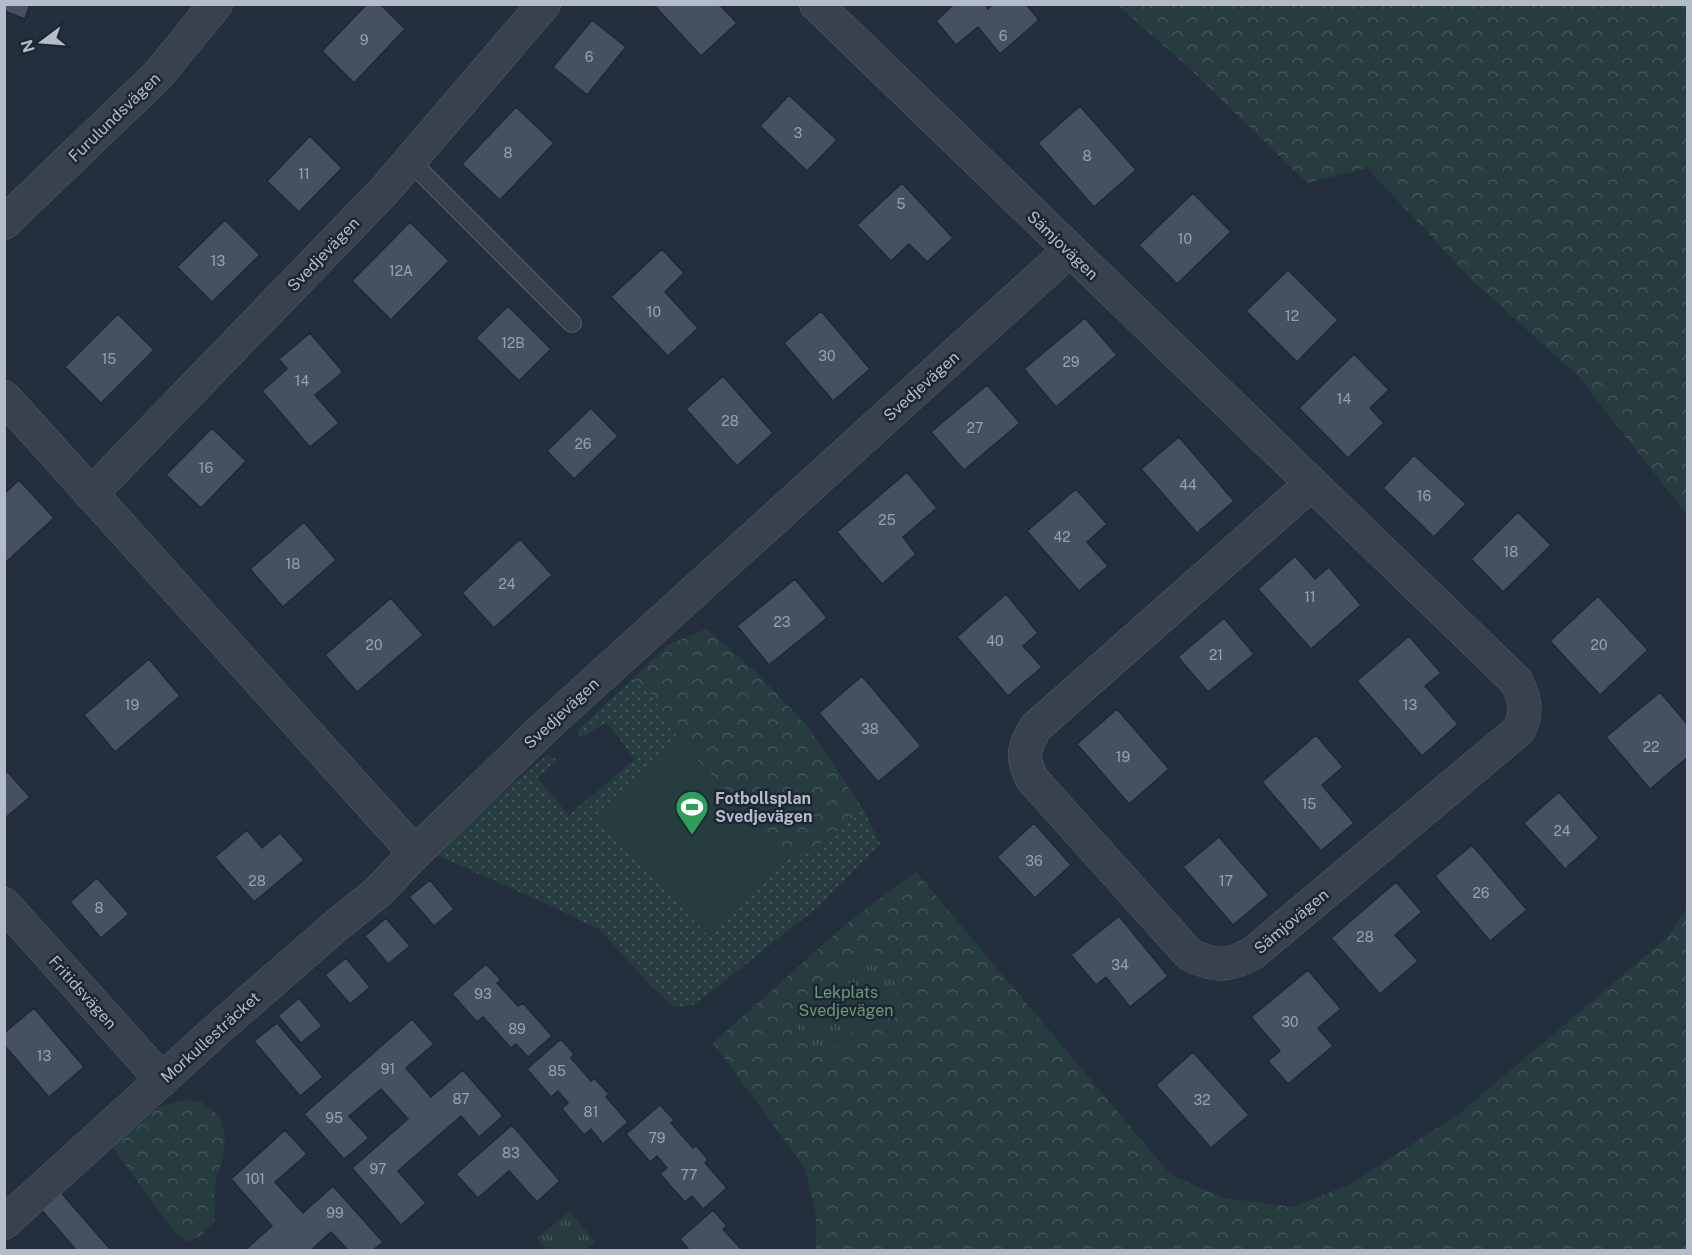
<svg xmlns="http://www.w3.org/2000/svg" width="1692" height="1255" font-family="'Public Sans',sans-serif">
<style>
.grass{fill:url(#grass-dots)}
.forest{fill:url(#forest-crowns)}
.park{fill:url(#park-tufts)}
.garden{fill:#263c3f}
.building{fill:#455162;stroke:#1f2835;stroke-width:1.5}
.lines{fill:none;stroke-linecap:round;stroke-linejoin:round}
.lane-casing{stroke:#565f6c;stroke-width:20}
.street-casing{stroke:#565f6c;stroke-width:34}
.lane{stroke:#38414e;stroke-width:18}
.street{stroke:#38414e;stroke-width:33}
.labels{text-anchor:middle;stroke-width:5;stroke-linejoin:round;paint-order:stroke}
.number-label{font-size:14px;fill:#98a1af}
.street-label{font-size:16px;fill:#b4bcc9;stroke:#1d2633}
.poi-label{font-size:16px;font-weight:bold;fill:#b4bcc9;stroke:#1d2633;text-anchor:start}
.park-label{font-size:16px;fill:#6b9a76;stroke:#1d2633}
</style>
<defs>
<pattern id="grass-dots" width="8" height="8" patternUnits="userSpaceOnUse" patternTransform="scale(1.5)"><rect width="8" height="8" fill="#263c3f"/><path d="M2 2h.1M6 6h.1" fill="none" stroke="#435659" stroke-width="1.8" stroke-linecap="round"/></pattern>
<pattern id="forest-crowns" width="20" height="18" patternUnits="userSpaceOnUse" patternTransform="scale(1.5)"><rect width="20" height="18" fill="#263c3f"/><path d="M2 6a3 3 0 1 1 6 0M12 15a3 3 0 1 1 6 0" fill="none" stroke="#435659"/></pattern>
<pattern id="park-tufts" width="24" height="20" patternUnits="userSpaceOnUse" patternTransform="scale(1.5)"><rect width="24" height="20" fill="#263c3f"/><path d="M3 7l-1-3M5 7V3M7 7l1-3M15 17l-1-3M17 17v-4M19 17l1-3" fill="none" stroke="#435659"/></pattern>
</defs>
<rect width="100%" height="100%" fill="#242f3e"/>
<path class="grass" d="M632,679L651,693L678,739L809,853L863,809L880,844L818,907L694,1005L674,1007L652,987L600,930L549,905L432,853L548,754L557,760L537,778L569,815L635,759L606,722L581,738L577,731Z"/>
<path class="forest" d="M1118,5H1687V515L1578,376L1474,282L1367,168L1307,183L1188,67Z
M706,629L757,673L808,727L863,809L809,853L788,858L678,739L651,693L632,679L668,645Z
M916,872L1171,1175L1223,1198L1293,1207L1349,1185L1460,1113L1669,936L1687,907V1250H816V1215L805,1168L713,1043L842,928L872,904Z
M183,1100L202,1102L220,1117L225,1137L223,1158L217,1174L214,1196L215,1220L201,1236L188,1242L175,1233L111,1145L139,1119L160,1107Z"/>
<path class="park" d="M869,944L906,985L824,1058L787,1017Z
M570,1211L595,1242L584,1250H547L537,1238Z"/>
<path class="garden" d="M678,739L788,858L706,934L596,815Z"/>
<path class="building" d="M4,4H30L25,19L4,11Z
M367,4H380L405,29L354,83L322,51Z
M653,4H719L737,23L701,56Z
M954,4H985L988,9L993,4H1026L1039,20L1000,54L978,27L956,45L936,21Z
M592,20L626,47L587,95L553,67Z
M789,95L837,140L807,171L760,126Z
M1080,106L1136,170L1094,207L1038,143Z
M516,107L554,143L500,200L462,164Z
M310,136L342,168L299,212L267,181Z
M902,183L953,238L927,262L909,244L891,261L857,225Z
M1193,193L1231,232L1177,284L1139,245Z
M225,220L260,255L212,302L177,267Z
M410,222L449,261L391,320L352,281Z
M662,249L684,273L665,292L698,328L668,356L611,297Z
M1288,270L1338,320L1297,362L1246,311Z
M508,306L551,349L519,381L476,338Z
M821,311L870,369L833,401L784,343Z
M118,314L154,350L101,403L65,367Z
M1085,318L1117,355L1056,407L1024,369Z
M310,333L343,372L315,395L339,423L310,447L262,391L287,369L279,359Z
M1354,354L1389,390L1370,408L1384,423L1348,458L1299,408Z
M723,376L773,433L737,466L686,409Z
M987,385L1020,423L964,470L931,432Z
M591,408L618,436L574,479L547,451Z
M212,428L246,461L201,508L166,475Z
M1179,437L1234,501L1197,533L1141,469Z
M1414,455L1466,504L1434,537L1383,488Z
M907,472L937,508L903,537L916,554L882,584L837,532Z
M19,480L54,518L4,564V494Z
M1076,489L1107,524L1087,542L1108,566L1079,591L1027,531Z
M1518,512L1551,545L1503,592L1471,559Z
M304,522L336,560L283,607L250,569Z
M520,539L552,575L494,628L462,593Z
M1295,556L1315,579L1329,567L1361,605L1311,649L1258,589Z
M795,579L827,618L769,665L737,626Z
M1006,594L1038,633L1023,646L1042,667L1008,696L957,637Z
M1598,596L1648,650L1600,695L1550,641Z
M391,598L423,635L357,692L325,655Z
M1224,618L1254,654L1208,692L1178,657Z
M1409,636L1441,673L1425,686L1458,724L1422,756L1357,681Z
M149,659L180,696L115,752L84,715Z
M862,676L921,746L878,782L819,713Z
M1660,692L1688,725V757L1650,789L1606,737Z
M1117,709L1169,769L1129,804L1077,744Z
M1316,735L1343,767L1322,785L1354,823L1321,851L1262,782Z
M4,768L30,797L4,819Z
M1559,792L1599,838L1565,869L1524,823Z
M1034,823L1071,865L1035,898L997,857Z
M247,830L262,848L280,833L304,860L254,902L215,857Z
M1219,837L1269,895L1233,925L1183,867Z
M1472,845L1527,910L1490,941L1435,876Z
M97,878L129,914L101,938L70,902Z
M430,880L454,909L434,926L409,897Z
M1396,882L1422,912L1395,935L1418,961L1380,994L1331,938Z
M1119,916L1168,976L1130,1007L1106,977L1096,985L1071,955Z
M386,918L410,946L388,964L365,936Z
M346,958L370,987L350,1004L325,975Z
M486,964L501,980L497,983L518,1006L523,1003L552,1036L528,1057L516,1044L511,1048L483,1017L477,1022L452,994Z
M1308,970L1341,1009L1318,1028L1333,1046L1288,1084L1268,1061L1280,1051L1251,1017Z
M299,998L322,1026L301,1043L278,1016Z
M34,1008L84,1067L49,1097L4,1045V1033Z
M412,1019L434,1044L406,1068L431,1097L463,1070L503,1116L479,1137L461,1116L398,1171L426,1203L401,1225L352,1168L408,1119L381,1089L349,1116L369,1138L344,1159L304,1114Z
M277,1023L323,1077L300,1096L254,1041Z
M561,1039L574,1054L571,1058L591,1081L594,1078L609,1094L606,1097L628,1122L603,1144L591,1129L584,1135L562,1109L568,1103L558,1091L551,1097L527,1069Z
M1193,1052L1249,1115L1211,1148L1156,1085Z
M660,1105L674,1120L671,1123L693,1148L696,1145L708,1160L705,1163L727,1188L703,1209L692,1196L685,1202L660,1174L667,1168L657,1156L650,1162L626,1134Z
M512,1125L560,1181L537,1202L509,1171L478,1198L456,1174Z
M285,1130L307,1154L275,1182L303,1213L333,1186L383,1242L373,1250H348L331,1232L311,1250H245L272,1226L231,1179Z
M58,1189L111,1250H76L38,1206Z
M713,1210L727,1226L723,1229L742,1250H689L680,1239Z"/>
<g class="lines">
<g class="lane-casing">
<path id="lane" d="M410,161L572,323"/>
</g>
<g class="street-casing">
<path id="street" d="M816,4C1048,231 1282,456 1516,681C1525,698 1528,712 1519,730L1253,953C1228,967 1214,967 1189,954L1032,779C1021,756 1023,749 1036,727L1311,484
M4,223L158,75L216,4
M4,397L415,853
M91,494L384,191L544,4
M4,904L162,1080
M4,1223L221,1026L337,925L378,892L415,853L544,728L1069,251"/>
</g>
<use href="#lane" class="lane"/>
<use href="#street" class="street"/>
</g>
<defs>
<g id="stadium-pin" transform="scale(1.725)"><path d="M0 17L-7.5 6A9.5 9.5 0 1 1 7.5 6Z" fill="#2e9e5b" stroke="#1d2633"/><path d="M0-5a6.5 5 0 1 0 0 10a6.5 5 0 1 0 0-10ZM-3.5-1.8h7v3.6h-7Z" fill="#fff"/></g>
</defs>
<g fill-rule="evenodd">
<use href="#stadium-pin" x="692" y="807"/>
</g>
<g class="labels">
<g class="number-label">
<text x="1003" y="41">6</text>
<text x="364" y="45">9</text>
<text x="589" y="62">6</text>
<text x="798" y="138">3</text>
<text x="508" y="158">8</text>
<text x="1087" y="161">8</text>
<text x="304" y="179">11</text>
<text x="901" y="209">5</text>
<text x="1185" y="244">10</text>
<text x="218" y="266">13</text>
<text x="401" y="276">12A</text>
<text x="654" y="317">10</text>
<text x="1292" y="321">12</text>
<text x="513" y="348">12B</text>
<text x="827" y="361">30</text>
<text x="109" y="364">15</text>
<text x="1071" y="367">29</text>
<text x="302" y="386">14</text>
<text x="1344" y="404">14</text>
<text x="730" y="426">28</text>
<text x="975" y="433">27</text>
<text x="583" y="449">26</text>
<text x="206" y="473">16</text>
<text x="1188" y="490">44</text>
<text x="1424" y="501">16</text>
<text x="887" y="525">25</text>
<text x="1062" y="542">42</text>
<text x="1511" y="557">18</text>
<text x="293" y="569">18</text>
<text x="507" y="589">24</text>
<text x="1310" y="602">11</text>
<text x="782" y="627">23</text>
<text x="995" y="646">40</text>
<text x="374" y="650">20</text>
<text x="1599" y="650">20</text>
<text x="1216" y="660">21</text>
<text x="132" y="710">19</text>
<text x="1410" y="710">13</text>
<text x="870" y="734">38</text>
<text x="1651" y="752">22</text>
<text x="1123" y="762">19</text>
<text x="1309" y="809">15</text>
<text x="1562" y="836">24</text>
<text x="1034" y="866">36</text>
<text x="257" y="886">28</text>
<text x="1226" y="886">17</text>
<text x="1481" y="898">26</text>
<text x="99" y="913">8</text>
<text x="1365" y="942">28</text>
<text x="1120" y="970">34</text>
<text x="483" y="999">93</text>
<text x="1290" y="1027">30</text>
<text x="517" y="1034">89</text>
<text x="44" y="1061">13</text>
<text x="388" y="1074">91</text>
<text x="557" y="1076">85</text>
<text x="461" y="1104">87</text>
<text x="1202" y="1105">32</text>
<text x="591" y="1117">81</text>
<text x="334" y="1123">95</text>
<text x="657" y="1143">79</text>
<text x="511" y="1158">83</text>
<text x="378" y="1174">97</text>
<text x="689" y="1180">77</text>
<text x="255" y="1184">101</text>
<text x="335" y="1218">99</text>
</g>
<g class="street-label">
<text transform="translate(114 117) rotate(-44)" y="6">Furulundsvägen</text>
<text transform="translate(1063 245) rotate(44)" y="6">Sämjovägen</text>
<text transform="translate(323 254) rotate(-46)" y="6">Svedjevägen</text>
<text transform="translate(921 386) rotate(-42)" y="6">Svedjevägen</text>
<text transform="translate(561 713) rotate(-43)" y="6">Svedjevägen</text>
<text transform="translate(1291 921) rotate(-40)" y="6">Sämjovägen</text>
<text transform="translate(83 992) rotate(48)" y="6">Fritidsvägen</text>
<text transform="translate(210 1037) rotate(-42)" y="6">Morkullesträcket</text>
</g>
<g class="poi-label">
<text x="715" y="804">Fotbollsplan<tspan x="715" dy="18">Svedjevägen</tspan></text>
</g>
<g class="park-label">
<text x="846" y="998">Lekplats<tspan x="846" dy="18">Svedjevägen</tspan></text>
</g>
</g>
<rect width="1692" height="1255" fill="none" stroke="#b4bcc9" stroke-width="12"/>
<g transform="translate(42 42) rotate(254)" stroke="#1d2633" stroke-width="4.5" paint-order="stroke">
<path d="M0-4.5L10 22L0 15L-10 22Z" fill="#b4bcc9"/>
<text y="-9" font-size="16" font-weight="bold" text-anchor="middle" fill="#b4bcc9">N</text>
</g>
</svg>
